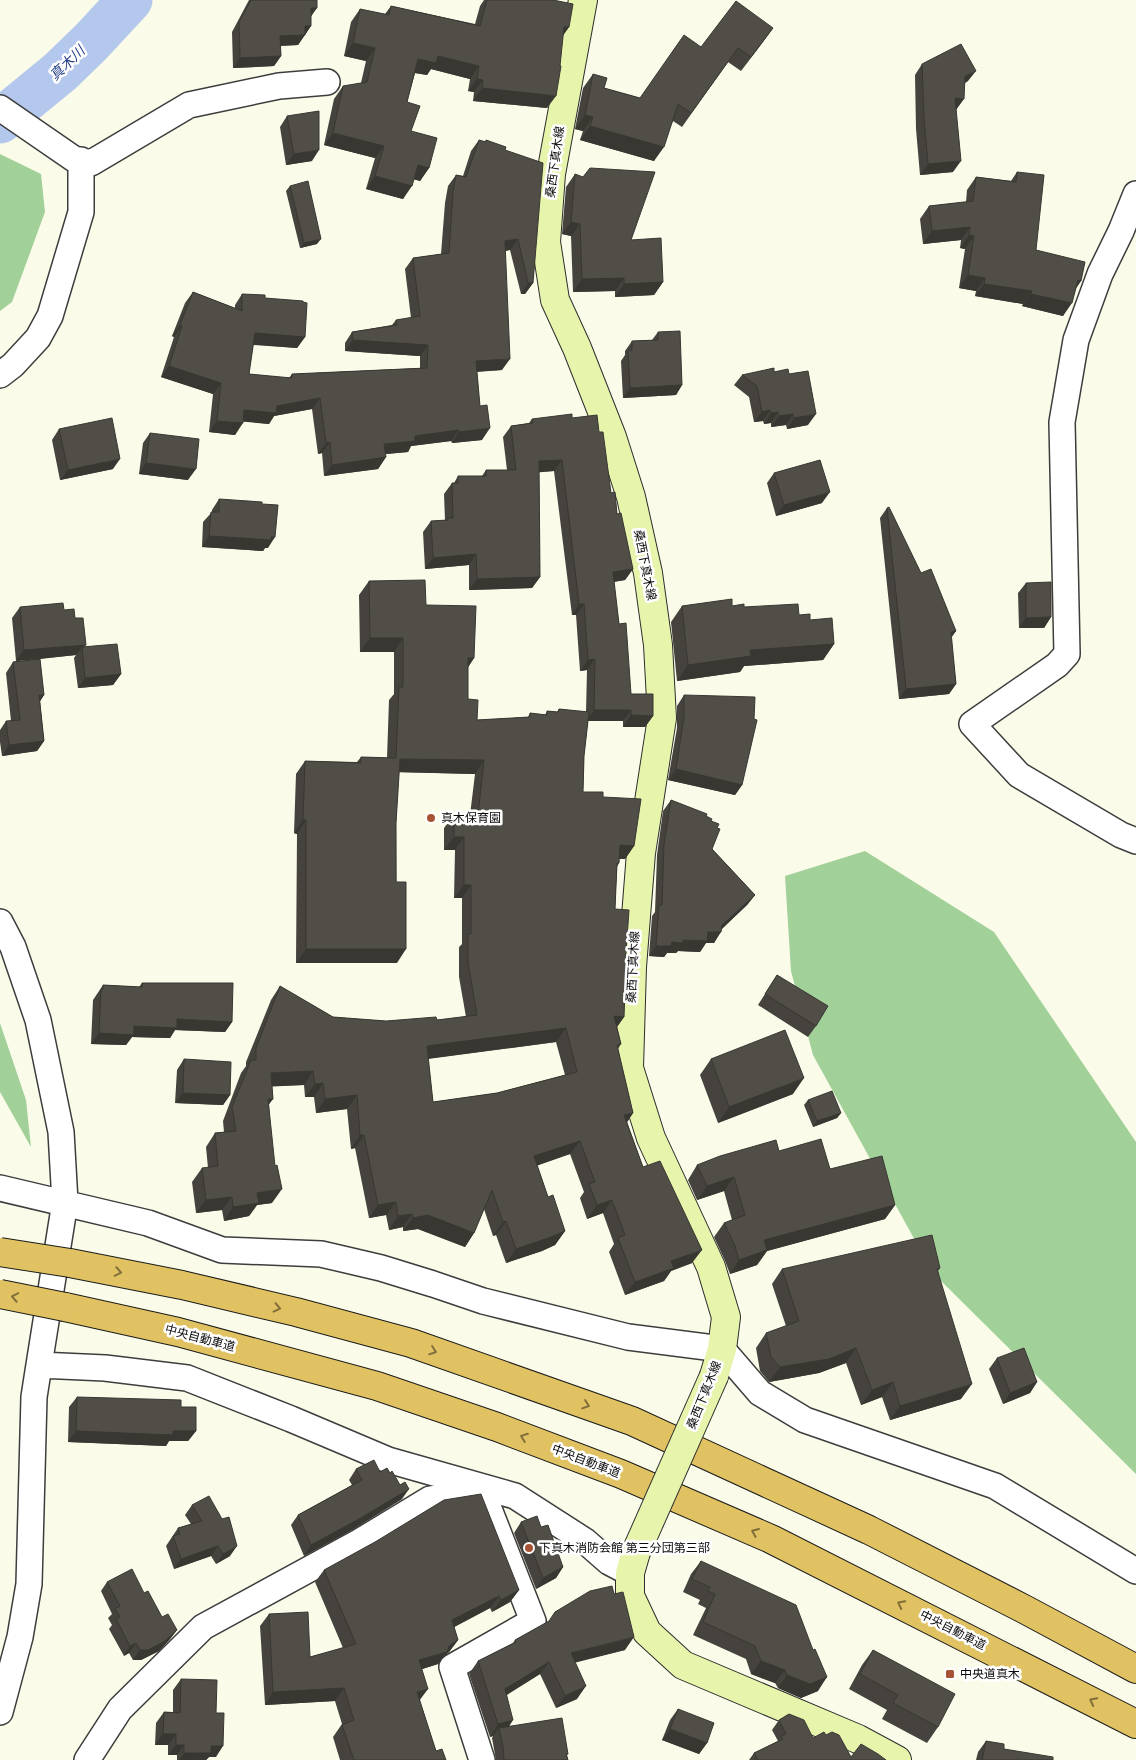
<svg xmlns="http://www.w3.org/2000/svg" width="1136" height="1760" font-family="'IBM Plex Serif','Noto Sans JP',serif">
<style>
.forest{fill:#a2d099}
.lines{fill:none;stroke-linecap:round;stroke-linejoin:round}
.river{stroke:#b4c7ed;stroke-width:45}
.minor-casing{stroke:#3d3d3d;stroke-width:28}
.secondary-casing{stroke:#2c2c2c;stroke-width:30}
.motorway-casing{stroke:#1b1b1b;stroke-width:30}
.minor{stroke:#fff;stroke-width:25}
.secondary{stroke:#e7f4ac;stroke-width:28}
.motorway{stroke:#e1c262;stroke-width:28}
.secondary-bridge-casing{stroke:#2c2c2c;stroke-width:30;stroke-linecap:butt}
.motorway-bridge-casing{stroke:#1b1b1b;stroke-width:30;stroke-linecap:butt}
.secondary-bridge{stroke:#e7f4ac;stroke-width:28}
.motorway-bridge{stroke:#e1c262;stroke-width:28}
.wall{fill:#46433e;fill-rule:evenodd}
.shaded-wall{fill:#393732}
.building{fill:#514e48;stroke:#393732;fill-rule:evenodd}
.oneway{stroke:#806f3a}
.poi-dot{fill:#a75235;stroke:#fff;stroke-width:2}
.labels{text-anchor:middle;stroke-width:5;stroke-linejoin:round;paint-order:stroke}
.street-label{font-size:12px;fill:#0a0a0a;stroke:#fff}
.poi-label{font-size:12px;fill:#0a0a0a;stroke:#fff;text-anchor:start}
.water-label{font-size:14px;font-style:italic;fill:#253f8a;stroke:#fff}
</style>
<rect width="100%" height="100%" fill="#fafce9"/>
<path class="forest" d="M0,154L41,174L45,212L12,302L0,311Z
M865,851L994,932L1136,1142V1474L933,1273L813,1055L791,971L785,876Z
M0,1023L26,1100L31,1147L0,1092Z"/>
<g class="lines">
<path class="river" d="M0,121L60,72L91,42L130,0"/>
<g class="minor-casing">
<path id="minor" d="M0,108L74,159L91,163L189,105L279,86L327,82
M1136,194L1121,231L1100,274L1076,340L1062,422L1067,654L1057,665L972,724L1019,775L1121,835L1136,841
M0,375L13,365L38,338L50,316L81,212V160
M0,922L13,947L38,1020L61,1132L65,1202L39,1365L105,1368L187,1378L291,1419L388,1460L515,1496L585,1541L609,1562L630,1573
M0,1188L148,1223L222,1250L321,1254L381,1268L433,1284L483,1301L628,1337L722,1349L760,1393L805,1420L995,1486L1136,1571
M0,1712L20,1637L29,1584L34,1397L39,1365
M87,1760L120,1709L203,1627L359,1542L430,1499L483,1490
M482,1760L452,1667L533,1621L482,1491"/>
</g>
<g class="secondary-casing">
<path id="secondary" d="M583,0L551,174L546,242L555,300L577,348L612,437L631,497L648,573L658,645L662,718L641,853L632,967L629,1068L651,1138L711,1267L726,1317L722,1349L714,1376
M636,1552L630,1573V1596L647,1632L683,1665L858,1739L897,1760"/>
</g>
<g class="motorway-casing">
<path id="motorway" d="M70,1263L182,1285L296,1312L411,1343L632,1421L869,1530L1024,1609L1136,1669
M65,1307L178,1332L377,1386L497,1427L621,1474L771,1539L1136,1724"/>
</g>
<use href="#minor" class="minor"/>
<use href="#secondary" class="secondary"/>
<use href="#motorway" class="motorway"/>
<g class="secondary-bridge-casing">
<path id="secondary-bridge" d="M636,1552L714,1376"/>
</g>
<g class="motorway-bridge-casing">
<path id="motorway-bridge" d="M0,1252L70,1263
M0,1294L65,1307"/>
</g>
<use href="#secondary-bridge" class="secondary-bridge"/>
<use href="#motorway-bridge" class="motorway-bridge"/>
</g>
<path class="wall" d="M249,0H317L311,16V26L298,45L280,46L281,56L274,66L233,68L232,32Z
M484,0H553L569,27L563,35L547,108L473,101L474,92L468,91L470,79L431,69L427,75L415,73L407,102L411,131L429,168L420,181L414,179L403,199L366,189L375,158L324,145L334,99L343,86L361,83L366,61L344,56L351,22L360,9L385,14L391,6L475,24L480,6Z
M773,28L741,71L728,62L682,127L673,121L654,161L580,140L583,131L575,129L583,88L593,74L604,88L640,98L701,47Z
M922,64L968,81L965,83L956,110L953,172L920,175L916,129L915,75Z
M287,116L312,161L286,165L280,127Z
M479,140L485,142L486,140L505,150L533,283L525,294H521L510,250L505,251L502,370L477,372L482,440L452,443L451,441L411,446L408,452L385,454L386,457L378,469L324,476L322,453L318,454L312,409L274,416L269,424L243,421L235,435L209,432L213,394L161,377L174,337L172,336L185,303L193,292L235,308V305L242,294L265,298L305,337L297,348L253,345L249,374L289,378L292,374L420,368V356L345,351V343L352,332L392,325L396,320L411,318L405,269L413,258L441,254L445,203L448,186L456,175L463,176L471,151Z
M1017,172L1036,250L1081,281L1076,288L1063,316L1022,306L1023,304L975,296L976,291L959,288L965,249L960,248L961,240L923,244L920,219L929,206L966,202L967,190L976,177L1011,181Z
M575,174L631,240L663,282L654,295L615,297V291L573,292L571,236L562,234L566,187Z
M290,186L317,244L300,248L286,191Z
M658,332L682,385L676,395L623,398L621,361L625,355V351L632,341L652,340Z
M774,372L789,374L808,425L787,429L786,425L771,427V423L764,424L763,421L754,422L749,397L734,385L742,375Z
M572,418L599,432L611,493L617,514L633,569L625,580L614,582L619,624L631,694L653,716L645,727H623V721H588L584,756L583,792L603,797L634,846L625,859H619V863L617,867L615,909L626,953L624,1017L617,1027L621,1044L618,1049L633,1113L627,1122L643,1167L692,1263L671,1271L664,1281L625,1295L609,1252L614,1244L603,1213L587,1219L580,1198L584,1192L570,1154L537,1165L548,1197L565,1231L555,1245L542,1251L506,1263L496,1235L493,1236L484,1209L474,1233L465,1247L418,1229L403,1231V1227L389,1230L386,1215L369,1218L355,1148L351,1149L347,1109L316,1113L314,1097H305L304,1085L272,1086L273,1099L269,1104L272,1203L257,1205L249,1216L224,1221L222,1210L196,1213L192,1182L202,1168H208L206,1147L215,1133L224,1132L223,1121L241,1073L246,1066V1062L271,1000L280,986L333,1017L386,1021L437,1020L466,1017L459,977V947L462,944V898H454L455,850H444V828L454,815H470L475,774L399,772L396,823L397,963H296L297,834L294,833L296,774L305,761L357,762L361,757L387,758L389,700L394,694V652H360L359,595L369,581L426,605L474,658L468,667V699L477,720L528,717L530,713L545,715L547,711L557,712L559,709L586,712L587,670L580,671L576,615H572L554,471L539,472L540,577L532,588L469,590V565L425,569L423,532L431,521L445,520L444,494L452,483H454L458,476H482L486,470H507L503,437L511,426L529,423L532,419ZM556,1042L565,1075L497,1093L433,1102L428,1059Z
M59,429L113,469L60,480L52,440Z
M150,433L188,480L139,474L143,443Z
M774,473L822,503L776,516L767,483Z
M219,499L262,504L268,548H265L263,551L202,547L203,522L212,512V510Z
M887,508L921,573L956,631L951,637L956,684L949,694L899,699L880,518Z
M1026,583L1051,617L1044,628H1019L1018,593Z
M682,606H732L799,615L810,620L834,644L823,660L744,666L740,672L677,681L671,622Z
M20,607L64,610L75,618L84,647L121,674L113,685L78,688L74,658L76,655L40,659L44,695L40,701L44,741L37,751L2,756L0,742V730L6,721H11L6,673L13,662L39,659L16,661L12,618Z
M684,695L742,785L735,795L668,780L677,728V706Z
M671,800L706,816L711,821L717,828L712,849L755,895L747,905L722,929L714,943H706L700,952L678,951L676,953H667L664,957L649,956L652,916L655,912L657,855L663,811Z
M777,975L816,1026L808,1037L758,1005Z
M142,983L232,1022L225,1032L175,1030L170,1038L132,1037L126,1045L91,1044L93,1000L103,985L139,987Z
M184,1059L230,1095L223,1105L175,1103L177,1070Z
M711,1059L793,1094L718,1123L700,1075Z
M808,1100L841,1113L837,1118L813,1127L804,1105Z
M779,1151L830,1169L895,1205L885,1219L767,1251L757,1265L730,1274L725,1261L714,1237L724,1223L732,1220L724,1191L697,1200L688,1180L697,1165Z
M940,1268L938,1271L961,1399L890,1420L882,1397L861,1405L846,1363L819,1373L769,1382L760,1371L756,1348L766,1333L786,1326L772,1284L782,1269Z
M997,1358L1037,1382L1030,1393L1003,1404L989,1369Z
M77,1397L181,1407L196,1431L188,1441H169L166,1446L68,1442L69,1407Z
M356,1469L380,1472L402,1499L352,1530L304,1556L291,1525L298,1515L352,1485L349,1480Z
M192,1505L230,1556L216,1564L211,1556L174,1569L166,1546L178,1528L191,1524L185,1515Z
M521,1522L541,1527L563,1567L556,1578L536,1589L514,1533Z
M701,1561L818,1691L801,1698L778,1688L775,1683L751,1674L746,1659L693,1635L706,1608L698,1604L700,1600L683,1592L691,1574Z
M324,1570L519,1590L510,1602L492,1612L490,1608L454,1627L458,1640L449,1652L444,1656L438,1664L422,1669L420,1701L436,1751L446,1760H340L333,1737L342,1724L335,1701L265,1705L260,1626L269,1614L310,1657L343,1648L315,1582Z
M107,1582L144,1593L162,1617L177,1630L170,1639L159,1651L141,1660H133L129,1653L124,1656L109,1629L112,1625L108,1618L112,1614L101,1591Z
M515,1640L625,1650L575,1662L577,1699L556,1708L540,1674L507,1695L509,1726L568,1754L567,1755L568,1760H496L492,1738L493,1736L490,1737L469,1674L478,1661L513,1643Z
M873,1650L938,1727L927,1743L882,1719L887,1710L849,1689L862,1665Z
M181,1679L216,1757H209L206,1760H177V1755H168V1745H155L156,1723L164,1712H173V1690Z
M678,1709L707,1743L699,1754L662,1740L670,1720Z
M779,1720L813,1738L826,1735L851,1757L886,1760H749L754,1753L778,1741L772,1730Z
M986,1741L1004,1749L1053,1760H976L978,1752Z"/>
<path class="shaded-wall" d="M311,8H317L310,18Z
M305,26H311L298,45L273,46L280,36Z
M564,27H569L560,40Z
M773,28L763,42L741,71L751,57Z
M353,43L375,48L366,61L344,56Z
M281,56L274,66L233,68L240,58Z
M438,56L479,66L470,79L431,69L427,75L409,72L418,59Z
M976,71L968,81L958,86L965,76Z
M477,79L483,80L474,92L468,91Z
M482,88L556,96L547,108L473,101Z
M955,98L964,99L956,110Z
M585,115L593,117L583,131L575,129Z
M590,126L664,147L654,161L580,140Z
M333,133L384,146L375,158L324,145Z
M319,150L312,161L286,165L294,154Z
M961,161L953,172L920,175L928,164Z
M418,165L429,168L420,181L409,178Z
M375,176L412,186L403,199L366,189Z
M571,222L580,224L571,236L562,234Z
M970,227L961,240L923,244L932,231Z
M969,235L974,236L965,249L960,248Z
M321,239L317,244L300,248L304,243Z
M518,239L510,250L497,252L505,241Z
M968,275L985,278L976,291L959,288Z
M624,278L615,291L573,292L582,279Z
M1078,280L1081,281L1072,294Z
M663,282L654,295L615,297L624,284Z
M528,283H533L525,294H521Z
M984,284L1032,291L1023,304L975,296Z
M1031,294L1072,303L1063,316L1022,306Z
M180,325L182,326L174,337L172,336Z
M255,333L305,337L297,348L247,344Z
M353,340L428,345L420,356L345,351Z
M510,359L502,370L468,372L476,361Z
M169,366L221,383L213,394L161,377Z
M682,385L676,395L623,398L630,388Z
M320,398L312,409L274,416L269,424L236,421L244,410L277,406Z
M770,410L763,421L754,422L762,412Z
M778,412L771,423L764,424L771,413Z
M793,414L786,425L771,427L779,416Z
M816,414L808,425L787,429L794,418Z
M217,421L243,423L235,435L209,432Z
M490,428L482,440L452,443L459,432Z
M459,430L451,441L411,446L408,452L376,455L384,444L415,436Z
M330,442L322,453L318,454L326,443Z
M386,457L378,469L324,476L332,465Z
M120,459L113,469L60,480L68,470Z
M562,460L554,471L531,473L539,461Z
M146,463L196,469L188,480L139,474Z
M830,492L822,503L776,516L784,505Z
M209,536L271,537H275L268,548H265L263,551L202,547Z
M476,554L469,565L425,569L433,558Z
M633,569L625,580L605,583L613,572Z
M540,577L532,588L469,590L477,579Z
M579,604H584L576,615H572Z
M1051,617L1044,628H1019L1026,618Z
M956,631L949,641L951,632Z
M370,638H403L394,652H360Z
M834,644L823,660L744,666L740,672L677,681L688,665L750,650Z
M86,645L82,650V647L76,655L16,661L24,650Z
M468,658H474L465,672Z
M595,659L587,670L580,671L588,660Z
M121,674L113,685L78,688L85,678Z
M956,684L949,694L899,699L906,689Z
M39,695H44L37,706Z
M594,710H631L623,721H586Z
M631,715L653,716L645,727H623Z
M44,741L37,751L2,756L9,745Z
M400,759L484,760L475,774L390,772Z
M676,769L742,785L735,795L668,780Z
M303,820H306L297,834L294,833Z
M454,837H464L455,850H444Z
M620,845L634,846L625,859L611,858Z
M464,885H471L462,898H454Z
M755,895L747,905L718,932H721L714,943H706L700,952L678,951L676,953H667L664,957L649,956L656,946L683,940L708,932L722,925Z
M306,949H406L397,963H296Z
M614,1016L624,1017L614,1031Z
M177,1019L232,1022L225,1032L175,1030L170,1038L132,1037L126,1045L91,1044L99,1033Z
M566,1028L556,1042L417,1060L427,1046Z
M313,1071L304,1085L262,1087L271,1073Z
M804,1078L793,1094L718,1123L729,1107Z
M323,1083L314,1097H305L315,1084Z
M183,1093L230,1095L223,1105L175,1103Z
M357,1095L347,1109L316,1113L325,1099Z
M268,1099H273L263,1112Z
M633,1113L624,1127V1115Z
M841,1113L837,1118L813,1127L817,1121Z
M360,1135H364L355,1148L351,1149Z
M580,1141L570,1154L525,1170L534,1156Z
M734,1177L724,1191L697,1200L707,1186Z
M282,1189L272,1203L257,1205L249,1216L224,1221L233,1207L257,1193Z
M232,1197L222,1210L196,1213L206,1200Z
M612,1200L603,1213L587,1219L597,1205Z
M396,1202L386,1215L369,1218L378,1205Z
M895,1205L885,1219L767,1251L757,1265L730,1274L739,1260L764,1240Z
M412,1214L403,1227L389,1230L398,1216Z
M428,1215L474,1233L465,1247L418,1229L403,1231L413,1218Z
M506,1221L496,1235L493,1236L503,1222Z
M565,1231L555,1245L542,1251L506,1263L516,1249Z
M702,1250L692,1263L671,1271L664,1281L625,1295L635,1282L671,1261Z
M856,1348L846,1363L819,1373L769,1382L780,1367Z
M893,1382L882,1397L861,1405L872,1390Z
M1037,1382L1030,1393L1003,1404L1010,1393Z
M972,1384L961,1399L890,1420L900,1406Z
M76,1431H196L188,1441H169L166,1446L68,1442Z
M409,1489L402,1499L352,1530L304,1556L311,1545Z
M218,1546L211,1556L174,1569L181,1559Z
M237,1546L230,1556L216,1564L223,1554Z
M563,1567L556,1578L536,1589L543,1578Z
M519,1590L510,1602L492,1612L501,1600Z
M499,1596L490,1608L443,1633L452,1620Z
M177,1630L170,1639L159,1651L141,1660H133L140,1650Z
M634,1637L625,1650L562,1666L571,1653Z
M458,1640L449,1652L444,1656L438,1664L410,1673L419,1660L449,1646Z
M136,1643L129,1653L124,1656L130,1646Z
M761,1661L785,1670L775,1683L751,1674Z
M549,1662L540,1674L496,1701L505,1689Z
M787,1675L827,1677L818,1691L801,1698L778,1688Z
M586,1686L577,1699L556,1708L565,1696Z
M344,1688L335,1701L265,1705L273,1692Z
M428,1689L419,1701L417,1692Z
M513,1720L505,1733L499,1728L493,1736L490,1737L498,1724Z
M670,1729L707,1743L699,1754L662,1740Z
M163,1734H176L168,1745H155Z
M176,1745H184L177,1755H168Z
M211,1746H223L216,1757H209L206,1760H179L184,1753Z"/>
<path class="building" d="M251,0H317V8H311V26H305V35L280,36L281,56L240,58L239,22Z
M487,0H553L573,4L569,27H564L560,66H561L556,96L482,88L483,80L477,79L479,66L438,56L436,63L418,59L407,102L420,106L411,131L437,138L429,168L418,165L412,186L375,176L384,146L333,133L343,86L367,82L375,48L353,43L360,9L389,15L391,6L480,26Z
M736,1L773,28L751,57L738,48L691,113L678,104L664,147L590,126L593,117L585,115L593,74L607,78L604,88L640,98L684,35L701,47Z
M961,44L976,71L965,76L964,99L955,98L961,161L928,164L924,118L922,64Z
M319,111V150L294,154L287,116Z
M479,140L486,142V140L506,147L505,150L543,163L533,283H528L518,239L505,241L510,359L476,361L480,406L487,405L490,428L459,432V430L415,436V441L384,444L386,457L332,465L330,442L326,443L320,398L277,406L276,413L244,410L243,423L217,421L221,383L169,366L182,326L180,325L193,292L242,311V294L265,295V298L303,301V302L307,303L305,337L255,333L249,374L292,378V374L427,368L428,345L353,340L352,332L397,325L396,320L420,316L413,258L449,253L453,192L456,175L466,177Z
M590,168L655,172L631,240L661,238L663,282L624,284V278L582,279L580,224L571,222L575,174L583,177Z
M1017,172L1044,175L1036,250L1085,262L1081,281L1078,280L1072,303L1031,294L1032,291L984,284L985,278L968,275L974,236L969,235L970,227L932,231L929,206L973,201L976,177L1016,182Z
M308,181L321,239L304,243L290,186Z
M680,331L682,385L630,388L628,351L632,350V341L658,340V332Z
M774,368V372L788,369L789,374L808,371L816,414L794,418L793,414L779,416L778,412L771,413L770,410L762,412L757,386L742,375Z
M572,414V418L597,415L599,432H603L611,493L615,492L617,514L621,513L633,569L613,572L619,624L626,623L631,694H653V716L631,715V710H594L595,659L588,660L584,604H579L562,460L539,461L540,577L477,579L476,554L433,558L431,521L448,520V518H453L452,483H458V476H486V470H516L511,426L533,423L532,419Z
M112,418L120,459L68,470L59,429Z
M150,433L199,439L196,469L146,463Z
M820,460L830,492L784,505L774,473Z
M219,499L262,502V504L278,505L275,537H271V540L209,536L211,512H219Z
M889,507L921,573L931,569L956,631L951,632L956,684L906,689L887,508Z
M425,580L426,605L476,606L474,658H468V699L478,700L477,720L530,717V713L547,715V711L558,712L559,709L589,712L584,756L583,792H603V797L641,799L634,846L620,845L619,863H617L615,909L629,910L626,953L624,1017L614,1016L621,1044L617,1045L633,1113L624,1115L643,1167L660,1161L702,1250L671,1261L674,1268L635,1282L618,1238L625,1235L612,1200L597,1205L589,1184L595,1182L580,1141L534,1156L548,1197L553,1195L565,1231L551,1237L516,1249L506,1221L503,1222L492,1190L474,1233L428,1215L413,1218L412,1214L398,1216L396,1202L378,1205L364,1135H360L357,1095L325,1099L323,1083L315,1084L313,1071L271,1073L273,1099H268L275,1166L277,1165L282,1189L257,1193L259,1203L233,1207L232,1197L206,1200L202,1168L218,1166L215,1133L236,1131L232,1107L251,1060H256V1048L280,986L333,1017L386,1021L436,1017L437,1020L477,1015L468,963V934H471V885H464V837H454V815H478L484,760L400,759L396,823V882H406V949H306V820H303L305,761L361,763V757L396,758L399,687H403V638H370L369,581ZM566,1028L577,1072L497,1093L433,1102L427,1046Z
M1051,582V617L1026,618V583Z
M732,599V606L744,604V607L798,604L799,615L810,614V620L832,618L834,644L750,650L751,656L688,665L682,606Z
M63,603L64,610L74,609L75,618H83L86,645L24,650L20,607Z
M117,644L121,674L85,678L82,647Z
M40,659L44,695H39L44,741L9,745L6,721L20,720L13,662Z
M684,695L755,697L754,719L757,720L742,785L676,769L684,717Z
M671,800L707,814L706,816L712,819L711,821L719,824L717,828L720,829L712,849L755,895L722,925L721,932H708L707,941L683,940V943L672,942L671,946H656L659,905H662L664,844Z
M777,975L828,1006L816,1026L765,994Z
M142,983H233L232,1022L177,1019V1028L134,1026V1035L99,1033L101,989H103V985L142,987Z
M785,1030L804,1078L729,1107L711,1059Z
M184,1059L231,1062L230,1095L183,1093Z
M832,1091L841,1113L817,1121L808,1100Z
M821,1139L830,1169L882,1156L895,1205L764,1240L767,1250L739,1260L735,1246L724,1223L745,1215L734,1177L707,1186L697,1165L720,1156L776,1140L779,1151Z
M932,1235L940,1268L937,1269L972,1384L900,1406L893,1382L872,1390L856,1348L829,1359L780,1367L771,1357L766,1333L799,1321L782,1269Z
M1024,1348L1037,1382L1010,1393L997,1358Z
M77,1397L181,1400V1407H196V1431H173V1435L76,1431Z
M374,1460L380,1472L387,1468L390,1473L392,1471L400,1485L405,1482L409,1489L359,1519L311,1545L298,1515L362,1480L356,1469Z
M481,1494L519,1590L501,1600L499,1596L452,1620L458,1640L449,1646L447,1652L419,1660L428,1689L417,1692L436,1751L442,1749L446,1760H354L342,1725L354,1720L344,1688L273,1692L269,1614L308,1612L310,1657L356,1644L324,1570L375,1542L444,1500Z
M209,1496L222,1519L229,1517L237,1546L223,1554L218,1546L181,1559L173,1536L180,1534L178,1528L202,1521L192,1505Z
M537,1516L541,1527L548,1525L563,1567L543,1578L521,1522Z
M701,1561L796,1605L813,1650L815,1649L827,1677L810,1684L787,1675L785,1670L761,1661L755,1646L703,1622L715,1594L708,1591L710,1587L692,1579Z
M132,1569L144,1593L148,1591L162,1617L168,1614L177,1630L165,1641L148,1650H140L136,1643L130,1646L116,1619L120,1617L115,1609L120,1606L107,1582Z
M612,1586L614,1594L623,1592L634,1637L571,1653L586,1686L565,1696L549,1662L505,1689L513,1720L498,1724L478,1661L516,1642L515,1640L549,1621L555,1612L590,1591Z
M873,1650L955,1694L938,1727L893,1703L898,1695L860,1674Z
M181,1679L217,1680L216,1713H224L223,1746H211V1753H184V1745H176V1734H163L164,1712L180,1713Z
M678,1709L714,1723L707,1743L670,1729Z
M789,1714L804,1720L813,1738L824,1732L826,1735L832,1732L839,1735L851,1757L861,1744L878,1754L886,1760H758L754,1753L783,1739L781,1736L786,1734L779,1720Z
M562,1718L568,1754H566L568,1760H504L503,1746L499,1728Z
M986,1741L1004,1744V1749L1053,1757V1760H982Z"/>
<defs><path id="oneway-chevron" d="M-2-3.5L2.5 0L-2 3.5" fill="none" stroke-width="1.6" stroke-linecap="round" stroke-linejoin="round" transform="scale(1.25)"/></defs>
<g class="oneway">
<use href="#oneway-chevron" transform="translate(118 1272) rotate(11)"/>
<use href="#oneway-chevron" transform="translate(15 1297) rotate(-169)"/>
<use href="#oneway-chevron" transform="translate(277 1308) rotate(13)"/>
<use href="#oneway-chevron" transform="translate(433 1351) rotate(19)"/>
<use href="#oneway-chevron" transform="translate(586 1405) rotate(19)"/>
<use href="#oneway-chevron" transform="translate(524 1437) rotate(-159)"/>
<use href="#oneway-chevron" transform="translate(755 1532) rotate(-157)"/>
<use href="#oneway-chevron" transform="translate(901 1604) rotate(-153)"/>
<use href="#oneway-chevron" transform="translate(1093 1701) rotate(-153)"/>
</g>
<g class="poi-dot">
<circle cx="431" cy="818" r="5"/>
<circle cx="529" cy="1548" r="5"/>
<rect x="945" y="1669" width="10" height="10" rx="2.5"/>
</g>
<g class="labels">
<g class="street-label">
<text transform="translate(555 162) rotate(-82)" y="4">桑西下真木線</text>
<text transform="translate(645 565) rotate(79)" y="4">桑西下真木線</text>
<text transform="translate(633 967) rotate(-87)" y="4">桑西下真木線</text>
<text transform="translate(200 1338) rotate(15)" y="4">中央自動車道</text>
<text transform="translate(704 1395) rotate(-68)" y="4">桑西下真木線</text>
<text transform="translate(586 1461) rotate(21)" y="4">中央自動車道</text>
<text transform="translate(953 1630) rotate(27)" y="4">中央自動車道</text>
</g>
<g class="poi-label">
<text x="441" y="822">真木保育園</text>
<text x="539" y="1552">下真木消防会館 第三分団第三部</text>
<text x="960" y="1678">中央道真木</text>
</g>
<g class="water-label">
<text transform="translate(67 63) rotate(-44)" y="5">真木川</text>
</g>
</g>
</svg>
